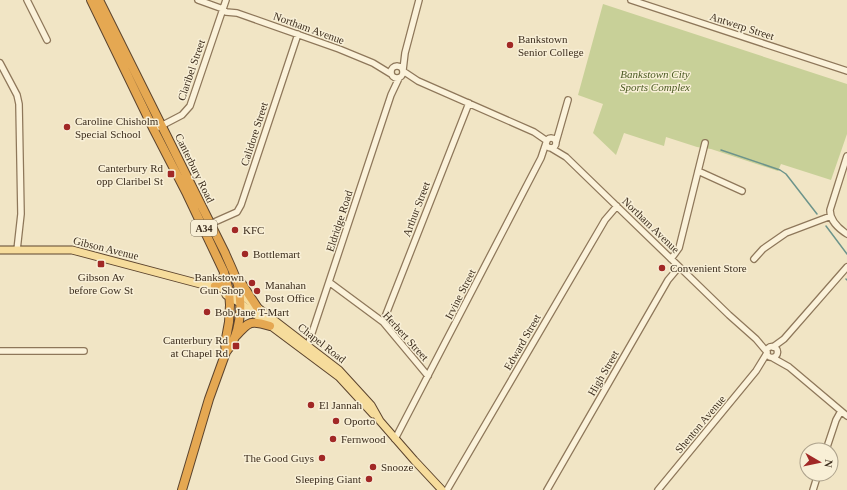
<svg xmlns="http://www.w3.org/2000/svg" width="847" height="490" font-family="'Times New Roman',serif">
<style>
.green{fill:#c8d098}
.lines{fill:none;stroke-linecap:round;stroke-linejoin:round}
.stream{stroke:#6d948b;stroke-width:1.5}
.minor-casing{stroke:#8e775a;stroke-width:8}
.major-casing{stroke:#5c442e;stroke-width:9}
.highway-casing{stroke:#5c442e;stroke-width:10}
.minor{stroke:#fbf2da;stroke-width:5.5}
.major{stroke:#f6dc9c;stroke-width:7}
.highway{stroke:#e5a852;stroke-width:8}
.poi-dot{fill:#a12826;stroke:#f8efd6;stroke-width:1.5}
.labels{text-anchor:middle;stroke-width:3;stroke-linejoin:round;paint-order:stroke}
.shield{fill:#f8efd6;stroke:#756855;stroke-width:1}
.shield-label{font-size:10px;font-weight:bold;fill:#3d2e1e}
.street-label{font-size:11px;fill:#3d2e1e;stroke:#f8efd6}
.poi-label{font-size:11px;fill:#3d2e1e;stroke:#f8efd6;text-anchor:start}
.park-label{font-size:11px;font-style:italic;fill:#4c5b24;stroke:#f8efd6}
</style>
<rect width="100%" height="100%" fill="#f1e5c5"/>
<path class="green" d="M603,4L847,84V134L831,180L781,164L778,171L711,149L697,147L666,137L664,146L624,133L616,155L593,133L603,104L578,95Z"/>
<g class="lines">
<path class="stream" d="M721,150L780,170L786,174L817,214
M826,226L847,254
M846,279L847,280"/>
<g class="minor-casing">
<path id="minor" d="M27,0L47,40
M198,0L223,9L226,12L237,13L339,49L373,63L391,74
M631,0L847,71
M0,63L17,95L19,104L21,214L17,250
M391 72a6 6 0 1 1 12 0a6 6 0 1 1-12 0Z
M403,70L405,53L419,0
M403,71L418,81L534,132L547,141
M159,127L182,115L190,106L226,0
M546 143a5 5 0 1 1 10 0a5 5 0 1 1-10 0Z
M556,142L568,100
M551,148L566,157L729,315L756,339L767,352
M847,156L830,210C830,221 838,228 847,234
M698,171L742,191
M210,224L237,212L241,205L298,34
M671,259L679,248L705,143
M754,259L763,249L786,233L831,216
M329,282L383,322L428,376
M383,322L469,103
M766.5 352a5.5 5.5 0 1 1 11 0a5.5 5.5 0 1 1-11 0Z
M773,347L784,339L847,267
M307,348L391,95L399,78
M0,351H84
M773,358L789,367L847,416
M395,439L541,158L546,143
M826,450L836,420L841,411
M447,490L605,220L617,206
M547,490L668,280L679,267
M658,490L756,371L767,353
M813,490L818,474"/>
</g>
<g class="major-casing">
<path id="major" d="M0,250H72L204,285L215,286L244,297L339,370L371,405L380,421L414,460L442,490
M226,295L240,303L339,377L373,414"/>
</g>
<g class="highway-casing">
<path id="highway" d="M91,0L154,130L187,194L224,272L229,291L230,305L229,322L225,344L226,352
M99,0L225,253C229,263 235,274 238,285C243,306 240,336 226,352L209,399L182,490
M237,279L242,284L257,307
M215,286L223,280L224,273
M236,336C249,321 251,320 270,326"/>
</g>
<use href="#minor" class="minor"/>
<use href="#major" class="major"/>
<use href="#highway" class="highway"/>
</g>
<g class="poi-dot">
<circle cx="510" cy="45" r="4"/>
<circle cx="67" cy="127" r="4"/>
<rect x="167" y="170" width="8" height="8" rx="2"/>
<circle cx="235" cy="230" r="4"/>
<circle cx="245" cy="254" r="4"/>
<rect x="97" y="260" width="8" height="8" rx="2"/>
<circle cx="662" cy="268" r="4"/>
<circle cx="252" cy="283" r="4"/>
<circle cx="257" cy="291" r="4"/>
<circle cx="207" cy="312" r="4"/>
<rect x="232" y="342" width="8" height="8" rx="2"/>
<circle cx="311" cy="405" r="4"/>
<circle cx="336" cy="421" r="4"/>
<circle cx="333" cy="439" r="4"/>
<circle cx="322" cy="458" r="4"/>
<circle cx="373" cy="467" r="4"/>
<circle cx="369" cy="479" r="4"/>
</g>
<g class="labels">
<rect class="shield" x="191" y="220" width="26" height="16" rx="3"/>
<g class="shield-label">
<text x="204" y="232">A34</text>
</g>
<g class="street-label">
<text transform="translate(742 26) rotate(18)" y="4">Antwerp Street</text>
<text transform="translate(309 28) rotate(20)" y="4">Northam Avenue</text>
<text transform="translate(191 70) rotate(-71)" y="4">Claribel Street</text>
<text transform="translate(254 134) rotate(-72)" y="4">Calidore Street</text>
<text transform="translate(195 168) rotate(64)" y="4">Canterbury Road</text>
<text transform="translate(416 209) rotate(-69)" y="4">Arthur Street</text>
<text transform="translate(339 221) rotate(-72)" y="4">Eldridge Road</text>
<text transform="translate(651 225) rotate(44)" y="4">Northam Avenue</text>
<text transform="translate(106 248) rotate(14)" y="4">Gibson Avenue</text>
<text transform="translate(460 294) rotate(-63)" y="4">Irvine Street</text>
<text transform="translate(406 336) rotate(48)" y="4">Herbert Street</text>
<text transform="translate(522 342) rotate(-60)" y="4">Edward Street</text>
<text transform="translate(322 343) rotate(38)" y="4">Chapel Road</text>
<text transform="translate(603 373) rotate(-60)" y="4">High Street</text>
<text transform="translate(700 424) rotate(-50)" y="4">Shenton Avenue</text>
</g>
<g class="poi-label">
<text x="518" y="43">Bankstown<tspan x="518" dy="13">Senior College</tspan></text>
<text x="75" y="125">Caroline Chisholm<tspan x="75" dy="13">Special School</tspan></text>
<text x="163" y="172" text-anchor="end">Canterbury Rd<tspan x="163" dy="13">opp Claribel St</tspan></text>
<text x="243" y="234">KFC</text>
<text x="253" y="258">Bottlemart</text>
<text x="670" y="272">Convenient Store</text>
<text x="101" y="281" text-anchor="middle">Gibson Av<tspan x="101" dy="13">before Gow St</tspan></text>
<text x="244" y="281" text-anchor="end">Bankstown<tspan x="244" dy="13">Gun Shop</tspan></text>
<text x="265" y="289">Manahan<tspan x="265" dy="13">Post Office</tspan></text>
<text x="215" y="316">Bob Jane T-Mart</text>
<text x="228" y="344" text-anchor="end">Canterbury Rd<tspan x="228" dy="13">at Chapel Rd</tspan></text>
<text x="319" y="409">El Jannah</text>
<text x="344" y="425">Oporto</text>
<text x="341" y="443">Fernwood</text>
<text x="314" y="462" text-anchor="end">The Good Guys</text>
<text x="381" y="471">Snooze</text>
<text x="361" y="483" text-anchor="end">Sleeping Giant</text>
</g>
<g class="park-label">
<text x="655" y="78">Bankstown City<tspan x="655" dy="13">Sports Complex</tspan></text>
</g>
</g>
<g transform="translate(819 462) rotate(99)"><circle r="19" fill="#f8efd6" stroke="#ada28c"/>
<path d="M0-3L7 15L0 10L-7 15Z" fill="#a12826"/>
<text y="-6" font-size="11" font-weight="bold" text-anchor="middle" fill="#3d2e1e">N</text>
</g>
</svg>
